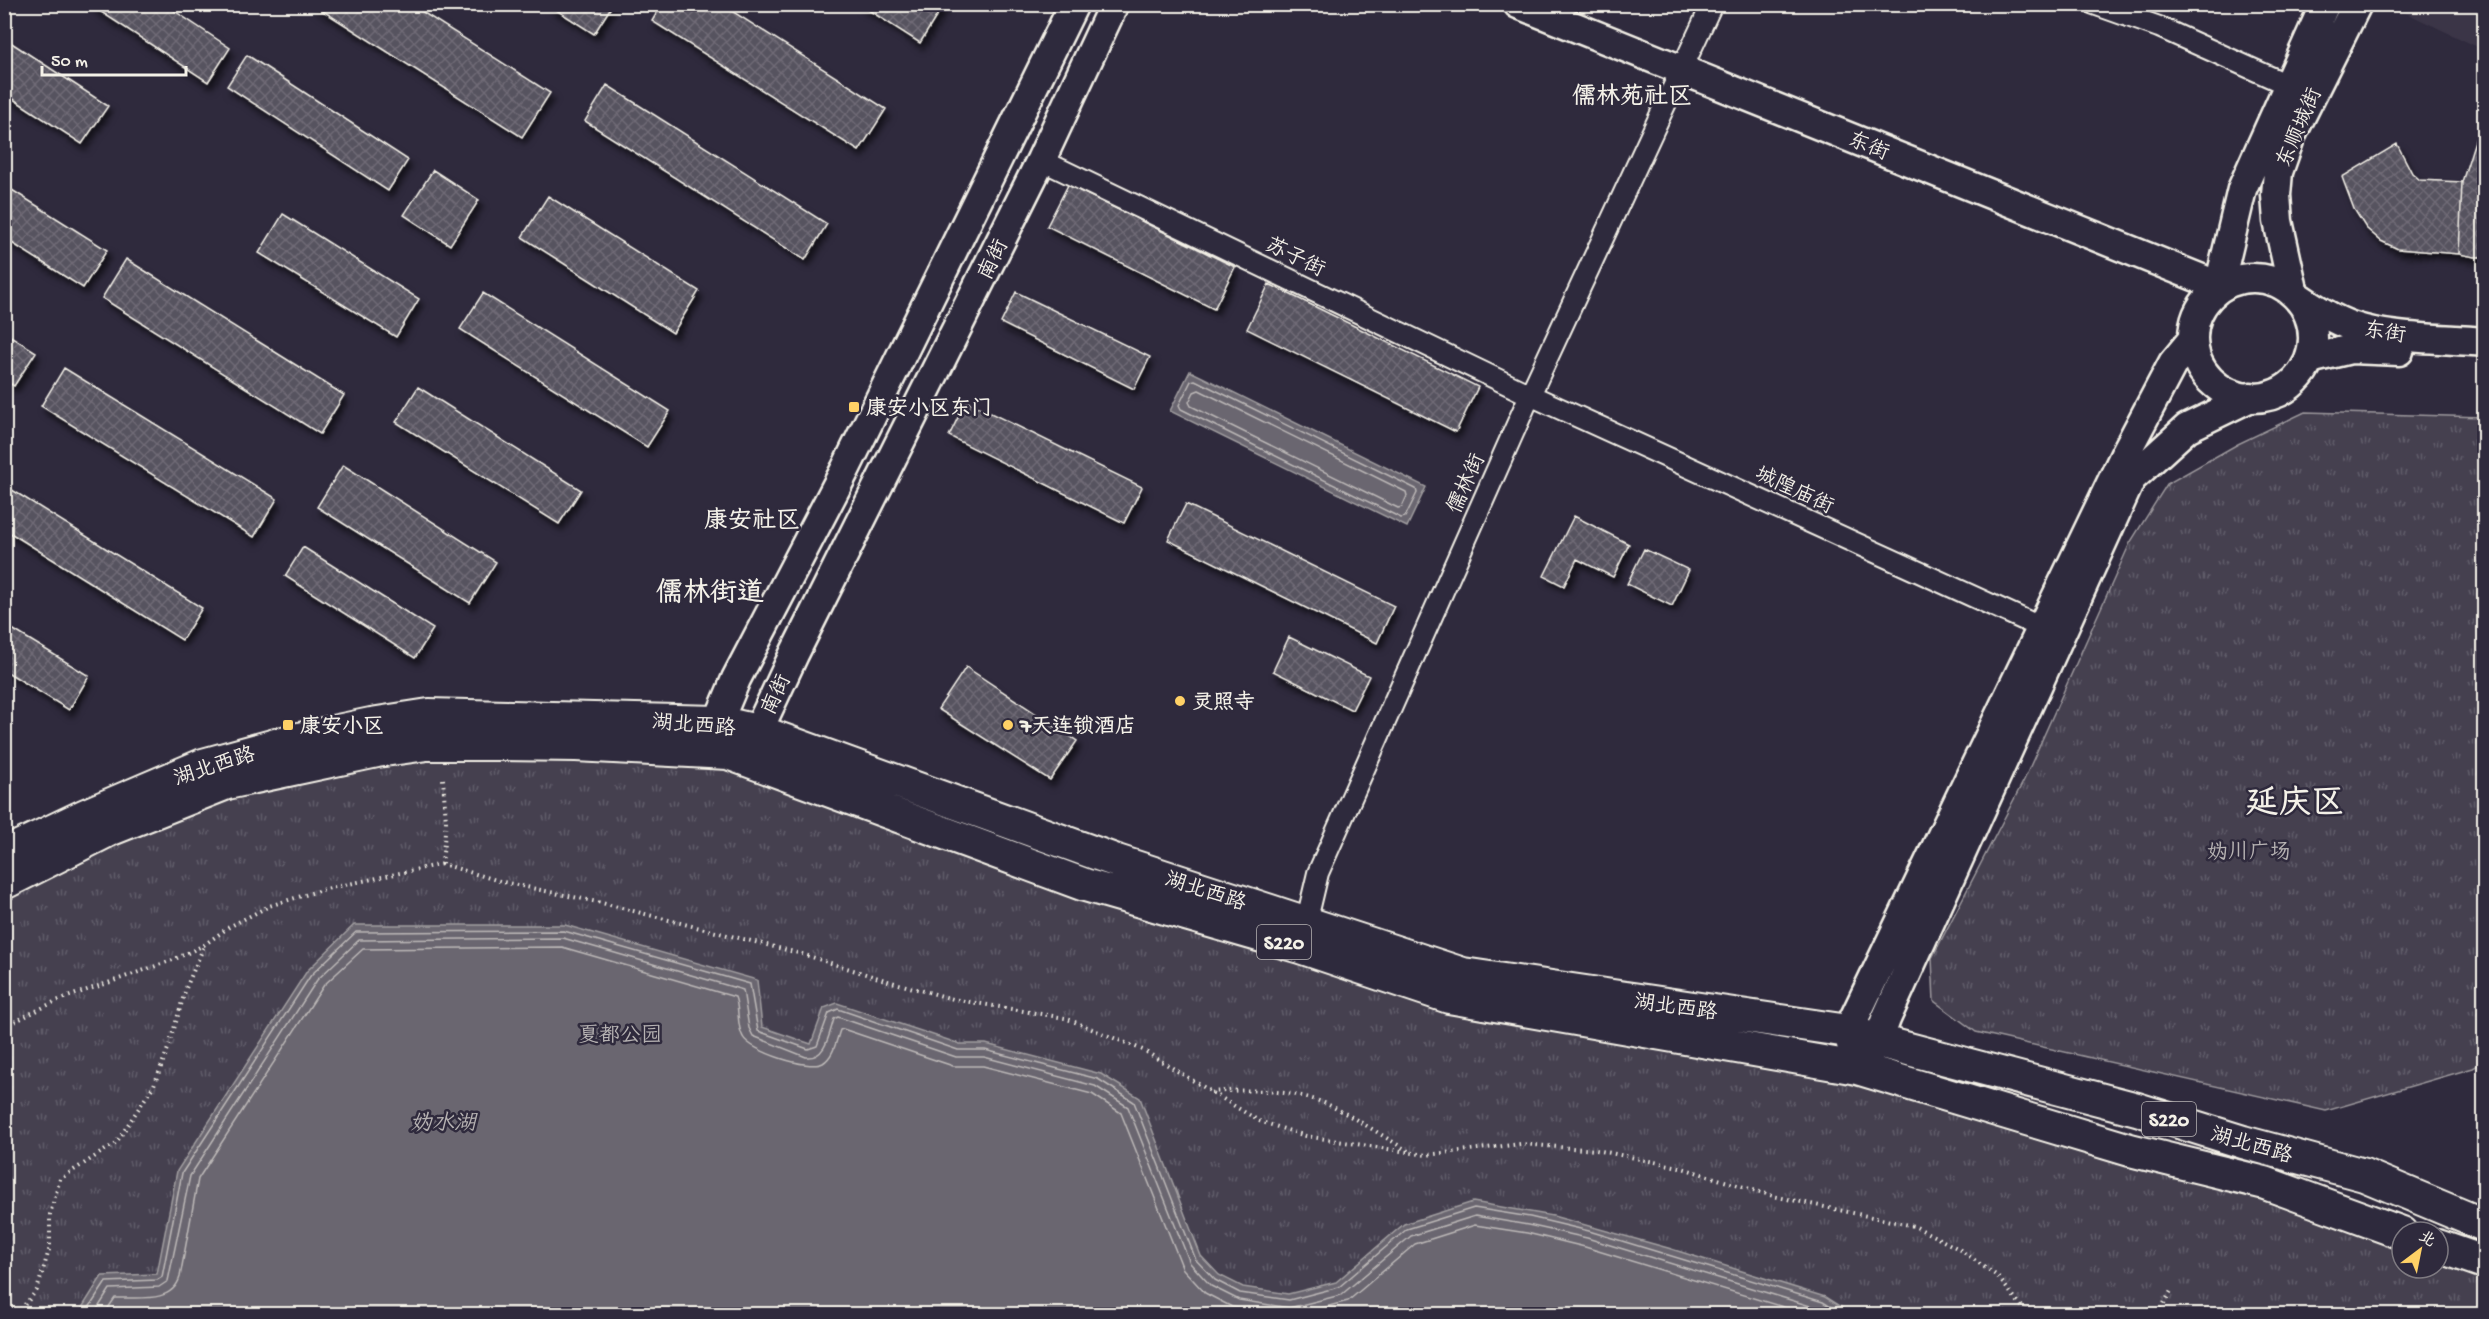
<svg xmlns="http://www.w3.org/2000/svg" width="2489" height="1319" font-family="'Gochi Hand','LXGW WenKai TC',sans-serif">
<style>
.built{fill:#3b3647}
.grass{fill:url(#grass-tufts);stroke:#9c989c;stroke-width:1.5}
.water{fill:#6a6670;stroke:#a19ea0;stroke-width:1.5}
.lines{fill:none;stroke-linecap:round;stroke-linejoin:round}
.shore{stroke:#bdb9b8;stroke-width:1.5}
.building{fill:url(#building-cross-hatch);stroke:#f4f1e8;stroke-width:1.5;filter:url(#shadow)}
.street-casing{stroke:#f4f1e8;stroke-width:24}
.secondary-casing{stroke:#f4f1e8;stroke-width:33}
.primary-casing{stroke:#f4f1e8;stroke-width:36}
.path{stroke:#f4f1e8;stroke-width:4;stroke-dasharray:1.5 4.5;stroke-linecap:butt}
.street{stroke:#2f2a3d;stroke-width:20}
.secondary{stroke:#2f2a3d;stroke-width:28}
.primary{stroke:#2f2a3d;stroke-width:32}
.poi-dot{fill:#ffd166;stroke:#2f2a3d;stroke-width:2}
.labels{text-anchor:middle;stroke-width:5;stroke-linejoin:round;paint-order:stroke}
.shield{fill:#2f2a3d;stroke:#b9b5b5;stroke-width:1.5}
.shield-label{font-size:20px;font-weight:bold;fill:#f4f1e8}
.street-label{font-size:21px;fill:#f4f1e8;stroke:#2f2a3d}
.poi-label{font-size:21px;font-weight:bold;fill:#f4f1e8;stroke:#2f2a3d;text-anchor:start}
.park-label{font-size:21px;fill:#b7b3b3;stroke:#2f2a3d}
.water-label{font-size:22px;font-style:italic;fill:#b6b2b2;stroke:#2f2a3d}
.quarter-label{font-size:24px;font-weight:bold;fill:#f4f1e8;stroke:#2f2a3d}
.district-label{font-size:27px;font-weight:bold;fill:#f4f1e8;stroke:#2f2a3d}
.town-label{font-size:33px;font-weight:bold;fill:#f4f1e8;stroke:#2f2a3d}
</style>
<defs>
<pattern id="grass-tufts" width="24" height="20" patternUnits="userSpaceOnUse" patternTransform="scale(1.5)"><rect width="24" height="20" fill="#454050"/><path d="M3 7l-1-3M5 7V3M7 7l1-3M15 17l-1-3M17 17v-4M19 17l1-3" fill="none" stroke="#605c69"/></pattern>
<pattern id="building-cross-hatch" width="8" height="8" patternUnits="userSpaceOnUse" patternTransform="scale(1.5)"><rect width="8" height="8" fill="#56525f"/><path d="M0 0l8 8M0 8l8-8" fill="none" stroke="#6f6b76"/></pattern>
<filter id="shadow"><feDropShadow dx="3.5" dy="6" stdDeviation="3" flood-color="#0009"/></filter>
</defs>
<rect width="100%" height="100%" fill="#2f2a3d"/>
<filter id="ink" filterUnits="userSpaceOnUse"><feTurbulence type="fractalNoise" baseFrequency=".0167" numOctaves="2"/><feDisplacementMap in="SourceGraphic" scale="12" xChannelSelector="R" yChannelSelector="G"/><feConvolveMatrix kernelMatrix="1 2 1 2 8 2 1 2 1" color-interpolation-filters="sRGB"/></filter>
<g filter="url(#ink)">
<path class="built" d="M2405,5H2484V50L2402,11Z"/>
<path class="grass" d="M2305,412L2484,417V1062L2473,1068L2326,1111L1976,1032L1934,1001L1932,958L2024,780L2130,543L2167,484L2238,444Z
M578,752L728,753L1085,885L1857,1068L2402,1233V1268H2438V1247L2484,1264V1314H5L4,884L112,838L233,798L336,775L427,760Z"/>
<path class="water" d="M1190,371L1426,487L1407,527L1170,411Z
M354,925H565L757,980L762,1027L811,1044L824,1008L837,1003L960,1044H986L1101,1074L1140,1098L1201,1256L1219,1275L1243,1287L1288,1294L1336,1282L1404,1224L1473,1202L1553,1216L1668,1248L1825,1297L1852,1314H78L102,1276L157,1274L177,1171L307,971Z"/>
<g class="lines">
<path class="shore" d="M1195,380L1416,489L1417,493L1405,517L1401,518L1181,409L1179,405L1191,381Z
M1199,390L1406,492L1407,496L1402,507L1398,508L1191,406L1189,402L1194,392Z
M85,1314L106,1282L157,1280L162,1277L182,1173L311,975L356,932L564,931L750,984L758,1031L808,1049L817,1046L829,1013L838,1009L958,1050H985L1098,1079L1134,1102L1196,1260L1215,1280L1240,1293L1289,1300L1339,1287L1407,1229L1474,1208L1530,1217L1589,1231L1823,1302L1842,1314
M94,1314L110,1289L159,1287L168,1281L190,1176L317,980L359,940L563,938L743,990L749,1028L753,1036L806,1057C826,1059 829,1034 834,1019L838,1017L956,1057H984L1095,1086L1128,1107L1190,1263L1211,1286L1239,1300L1289,1308L1341,1295L1411,1236L1475,1216L1528,1225L1587,1238L1784,1298L1820,1309L1828,1314
M104,1314L115,1298C138,1297 172,1304 180,1277L198,1179L324,985L363,949L562,947L735,997C740,1009 736,1025 743,1037C750,1051 809,1071 823,1063C834,1056 836,1041 840,1030L843,1029L953,1066H983L1092,1094L1121,1113L1183,1269L1205,1293L1232,1307L1272,1314
M1299,1314L1348,1301L1415,1244L1475,1225L1527,1233L1585,1247L1806,1314"/>
</g>
<path class="building" d="M89,4H164L230,48L208,82Z
M312,4H410L550,93L522,137Z
M547,4H613L594,34Z
M662,4H721L886,109L859,151L652,21Z
M859,4H944L920,43Z
M4,38L108,106L82,144L4,93Z
M247,55L408,160L388,191L227,86Z
M607,85L827,224L805,260L585,121Z
M2484,112V257H2475L2459,254L2462,182Z
M2397,144L2412,173L2420,180L2462,182L2459,254L2398,249L2381,241L2366,228L2354,209L2342,177Z
M433,170L479,200L450,245L404,215Z
M4,185L107,250L83,288L4,238Z
M1068,185L1235,267L1214,309L1047,226Z
M548,196L699,291L673,333L522,237Z
M283,214L419,299L396,337L259,253Z
M126,259L344,395L320,434L102,298Z
M1269,284L1478,387L1456,432L1247,329Z
M1016,292L1150,357L1134,389L1001,323Z
M483,293L670,411L647,447L460,329Z
M4,332L36,352L14,386L4,380Z
M64,368L277,499L254,537L41,406Z
M418,387L581,490L559,524L396,422Z
M966,401L1142,487L1124,523L949,436Z
M343,465L496,562L470,603L317,507Z
M4,485L202,608L182,640L4,529Z
M1186,504L1394,606L1377,643L1168,540Z
M1574,516L1629,544L1613,577L1577,559L1564,586L1544,576Z
M303,547L433,629L415,658L285,576Z
M1644,549L1689,570L1672,606L1627,584Z
M4,624L89,676L69,710L4,670Z
M1289,637L1369,676L1352,710L1273,671Z
M966,667L1077,741L1050,780L938,709Z"/>
<g class="lines">
<g class="street-casing">
<path id="street" d="M2094,4L2159,27L2288,85
M1041,160L1530,395L2040,627
M1304,932L1318,873L1530,395L1712,4"/>
</g>
<g class="secondary-casing">
<path id="secondary" d="M1074,4L845,470L736,679L718,722L728,753L758,731L794,654L1041,160L1114,4
M1518,4L2219,286L2242,189L2325,4
M2357,4L2290,138L2278,172L2276,195L2278,221L2294,294C2311,306 2331,319 2351,326C2392,340 2441,338 2484,342
M2193 338a60 60 0 1 1 120 0a60 60 0 1 1-120 0Z
M2310,359L2351,349L2399,351
M1853,1053L1848,1031L2127,450L2173,363L2192,340
M1863,1060L1878,1041L1886,1019L2131,479L2187,428L2251,397"/>
</g>
<g class="primary-casing">
<path id="primary" d="M4,854L86,815L203,765L294,740L371,724L429,715L718,722L758,731L1117,861L1463,974L1848,1031L1878,1041L2137,1109L2243,1142L2364,1175L2484,1225
M4,883L109,830L227,783L377,751L427,744H498L576,745L728,753L1085,885L1300,947L1449,997L1857,1068L2130,1150L2265,1183L2402,1233
M2438,1246L2484,1262"/>
</g>
<path class="path" d="M443,779L446,821L442,864L503,882L602,903L802,954L888,981L953,999L1065,1018L1143,1050L1259,1121L1306,1136L1426,1155L1521,1144L1596,1150L1679,1167L1773,1196L1914,1226L1959,1249L1997,1276L2028,1314
M4,1027L56,1001L173,960L204,945L229,927L269,906L321,890L442,864
M1211,1092C1249,1089 1295,1089 1331,1106C1357,1119 1383,1136 1408,1151
M17,1314L37,1290L50,1247V1214L60,1179L116,1143L154,1085L169,1046L186,988L204,946
M2158,1314L2171,1291"/>
<use href="#street" class="street"/>
<use href="#secondary" class="secondary"/>
<use href="#primary" class="primary"/>
</g>
</g>
<g class="poi-dot">
<rect x="848" y="401" width="12" height="12" rx="3"/>
<circle cx="1180" cy="701" r="6"/>
<rect x="282" y="719" width="12" height="12" rx="3"/>
<circle cx="1008" cy="725" r="6"/>
</g>
<g class="labels">
<g class="shield">
<rect x="1257" y="925" width="54" height="34" rx="4.5"/>
<rect x="2142" y="1102" width="54" height="34" rx="4.5"/>
</g>
<g class="shield-label">
<text x="1284" y="949">S220</text>
<text x="2169" y="1126">S220</text>
</g>
<g class="street-label">
<text transform="translate(2298 127) rotate(-67)" y="7">东顺城街</text>
<text transform="translate(1869 145) rotate(22)" y="7">东街</text>
<text transform="translate(1296 256) rotate(26)" y="7">苏子街</text>
<text transform="translate(992 259) rotate(-64)" y="7">南街</text>
<text transform="translate(2385 331) rotate(9)" y="7">东街</text>
<text transform="translate(1465 483) rotate(-66)" y="7">儒林街</text>
<text transform="translate(1795 489) rotate(25)" y="7">城隍庙街</text>
<text transform="translate(775 694) rotate(-65)" y="7">南街</text>
<text transform="translate(694 724) rotate(5)" y="7">湖北西路</text>
<text transform="translate(214 765) rotate(-18)" y="7">湖北西路</text>
<text transform="translate(1206 890) rotate(18)" y="7">湖北西路</text>
<text transform="translate(1676 1006) rotate(8)" y="7">湖北西路</text>
<text transform="translate(2252 1144) rotate(16)" y="7">湖北西路</text>
</g>
<g class="poi-label">
<text x="866" y="414">康安小区东门</text>
<text x="1192" y="708">灵照寺</text>
<text x="300" y="732">康安小区</text>
<text x="1020" y="732">7天连锁酒店</text>
</g>
<g class="park-label">
<text x="2249" y="858">妫川广场</text>
<text x="620" y="1041">夏都公园</text>
</g>
<g class="water-label">
<text x="443" y="1129">妫水湖</text>
</g>
<g class="quarter-label">
<text x="1632" y="103">儒林苑社区</text>
<text x="752" y="527">康安社区</text>
</g>
<g class="district-label">
<text x="710" y="600">儒林街道</text>
</g>
<g class="town-label">
<text x="2295" y="812">延庆区</text>
</g>
</g>
<rect width="2489" height="1319" fill="none" stroke="#2f2a3d" stroke-width="24"/>
<rect x="12" y="12" width="2465" height="1295" fill="none" stroke="#f4f1e8" stroke-width="2" filter="url(#ink)"/>
<g transform="translate(2420 1250) rotate(32)"><circle r="28" fill="#2f2a3d" stroke="#7e7a81" stroke-width="1.5"/>
<path d="M0-4.5L10 22L0 15L-10 22Z" fill="#ffd166"/>
<text y="-9" font-size="16" font-weight="bold" text-anchor="middle" fill="#f4f1e8">北</text>
</g>
<path d="M42 66v9h144v-9" fill="none" stroke="#f4f1e8" stroke-width="3"/>
<text x="51" y="66" font-size="18" fill="#f4f1e8" stroke="#2f2a3d" stroke-width="4.5" paint-order="stroke">50 m</text>
</svg>
